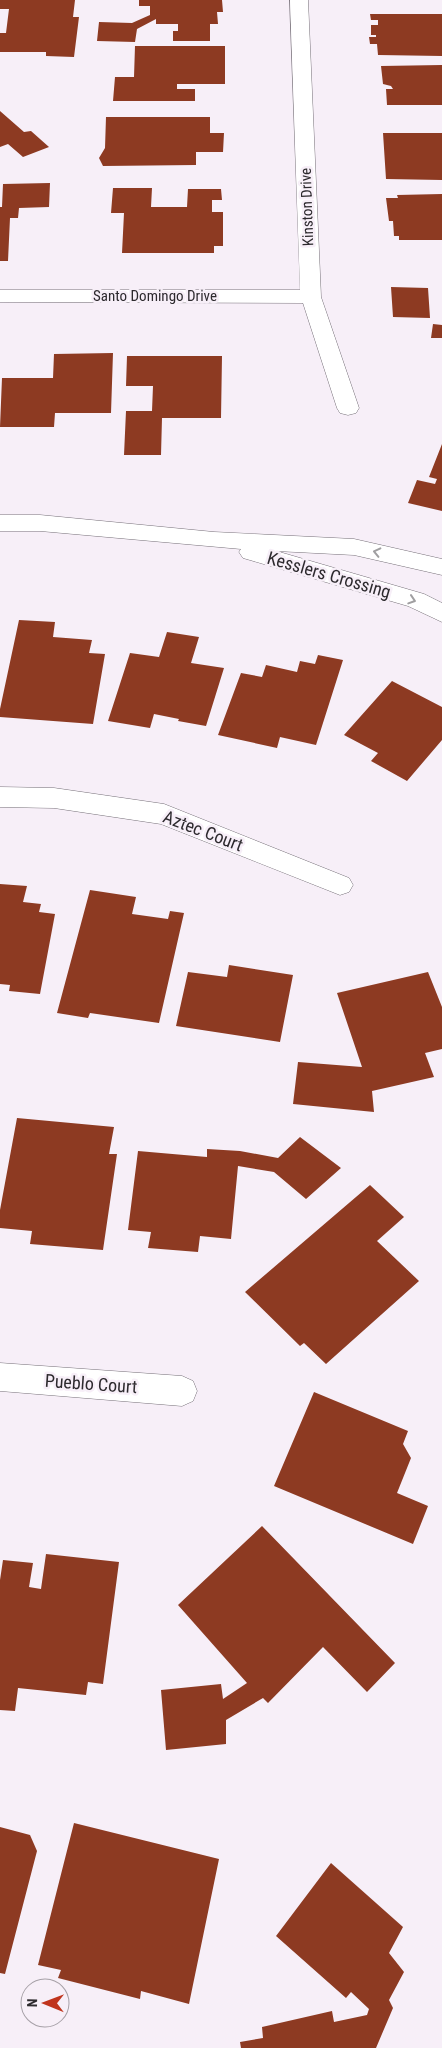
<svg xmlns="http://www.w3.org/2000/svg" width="442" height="2048" font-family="'Roboto Condensed',sans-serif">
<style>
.building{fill:#8d3a22}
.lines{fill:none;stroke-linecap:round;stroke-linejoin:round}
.street-casing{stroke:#767078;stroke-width:1}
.secondary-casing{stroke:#767078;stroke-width:1}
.street{fill:#fff;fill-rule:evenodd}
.secondary{fill:#fff;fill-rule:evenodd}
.oneway{stroke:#a09fa1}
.labels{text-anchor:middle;stroke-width:5;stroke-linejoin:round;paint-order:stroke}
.far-street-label{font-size:15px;fill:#2d2a2e;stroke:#f7eff8}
.street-label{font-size:18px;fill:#2d2a2e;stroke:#f7eff8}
</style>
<rect width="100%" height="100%" fill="#f7eff8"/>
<path class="building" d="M0,0H75L73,17H79L74,57L46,56V52H0V33H6L9,9H0Z
M139,0H222L223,12H217L218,24H210V41H173V31H178V24H156V19L137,29L135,42L97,41L99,22L132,23L150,15V6H139Z
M370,14H442V56L378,55L377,44H370L369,37H376V35H371V25H378V20H371Z
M135,46H225V84H177V89H195V101H113L115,77H134Z
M442,65V105H387L386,89H393L391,86L383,84L381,66Z
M0,111L24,132L31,131L49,147L23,157L8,144L0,147Z
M106,117H210V133H224L223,152H196V165L103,166L99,158L105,148Z
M383,133H442V180L386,179Z
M50,183L49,207L19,208L18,218H10L8,261H0V207H2L3,184Z
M113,188H152L151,207H187L188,189H221L222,200H212V212H223V246H214V253H122L124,213H111Z
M442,194V240H399V236H394L393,221H389L386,198H398L397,195Z
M391,287L428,288L430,318L393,317Z
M433,324L442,325V338H431Z
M113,353L111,413H55L54,427H0L2,378H53L54,354Z
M127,356H222L221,418H162L161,455H124L126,411H152L153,386H126Z
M442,444V511L408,503L417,480L435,484L437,479L429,477Z
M19,620L55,622L53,637L92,640L89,653L105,654L93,724L0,717V709Z
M167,632L199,637L191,663L224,668L206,726L178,721L179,719L154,714L150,728L108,721L130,653L159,657Z
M318,655L343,660L316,745L280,737L277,748L218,735L241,673L262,677L266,665L297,672L300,661L315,664Z
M392,681L442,707V740L407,781L371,761L378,753L344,735Z
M0,884L27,886L23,902L41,904L39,912L55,914L40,994L9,991L10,985L0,984Z
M90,890L136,897L132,914L168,919L170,911L184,913L159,1023L90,1013L88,1018L57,1013Z
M229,965L293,975L280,1042L176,1026L188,972L227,977Z
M428,972L442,1007V1049L425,1053L434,1077L372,1091L374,1112L293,1104L298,1062L362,1067L337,993Z
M17,1118L114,1127L109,1154H117L103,1250L30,1244L32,1231L0,1228V1210Z
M300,1137L341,1168L306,1199L274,1172L238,1166L231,1239L200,1236L198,1252L148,1248L151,1232L128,1230L138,1151L207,1157V1149L240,1151L278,1158Z
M370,1185L404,1217L377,1241L419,1281L326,1364L304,1343L300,1346L245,1292Z
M314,1392L408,1431L403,1444L411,1458L397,1493L428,1506L413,1544L274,1486Z
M262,1526L395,1663L367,1692L323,1647L268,1703L263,1698L226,1720V1744L166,1750L161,1690L221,1684L223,1699L247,1683L178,1605Z
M46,1554L119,1562L103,1684L88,1682L86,1695L18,1688L15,1711L0,1710V1580L3,1560L33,1563L29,1587L41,1589Z
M74,1823L219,1859L189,2004L141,1991L140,1999L58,1978L61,1970L38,1965Z
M0,1827L30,1835L37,1851L5,1974L0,1973Z
M331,1863L403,1927L389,1953L404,1972L389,2000L393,2008L376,2048H241L240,2042L263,2038L262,2027L332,2011L334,2022L367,2015L369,2009L351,1992L346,1998L276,1936Z"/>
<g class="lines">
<g class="street-casing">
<path id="street" d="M290,0H308L321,297L359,408L356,413L348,415L340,413L337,408L303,303L0,302V290H300Z
M0,787L54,788L164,804L349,878L353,885L349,892L340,895L161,824L54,808L0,807Z
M0,1363L182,1376L193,1381L197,1391L193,1401L182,1406L0,1391Z"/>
</g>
<g class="secondary-casing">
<path id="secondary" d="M0,515H40L214,532L354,539L442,559V575L354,555L276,551L424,594L442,603V622L408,606L243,558L239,552L241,549L40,531H0Z"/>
</g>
<use href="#street" class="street"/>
<use href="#secondary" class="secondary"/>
</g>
<defs><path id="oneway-chevron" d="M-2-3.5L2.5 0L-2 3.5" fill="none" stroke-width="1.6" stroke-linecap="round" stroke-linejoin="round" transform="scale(1.25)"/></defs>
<g class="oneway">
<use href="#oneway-chevron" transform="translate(377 552) rotate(-167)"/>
<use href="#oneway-chevron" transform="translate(412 600) rotate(18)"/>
</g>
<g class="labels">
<g class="far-street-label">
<text transform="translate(307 207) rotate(-92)" y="5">Kinston Drive</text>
<text x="155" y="301">Santo Domingo Drive</text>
</g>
<g class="street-label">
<text transform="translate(329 575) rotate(16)" y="6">Kesslers Crossing</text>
<text transform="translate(203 831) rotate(21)" y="6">Aztec Court</text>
<text transform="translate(91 1384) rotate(4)" y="6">Pueblo Court</text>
</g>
</g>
<g transform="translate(45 2003) rotate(271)"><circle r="24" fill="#f7eff8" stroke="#a6a0a7"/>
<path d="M0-4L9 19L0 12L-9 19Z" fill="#c0341d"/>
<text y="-8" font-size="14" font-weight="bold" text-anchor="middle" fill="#2d2a2e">N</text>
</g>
</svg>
